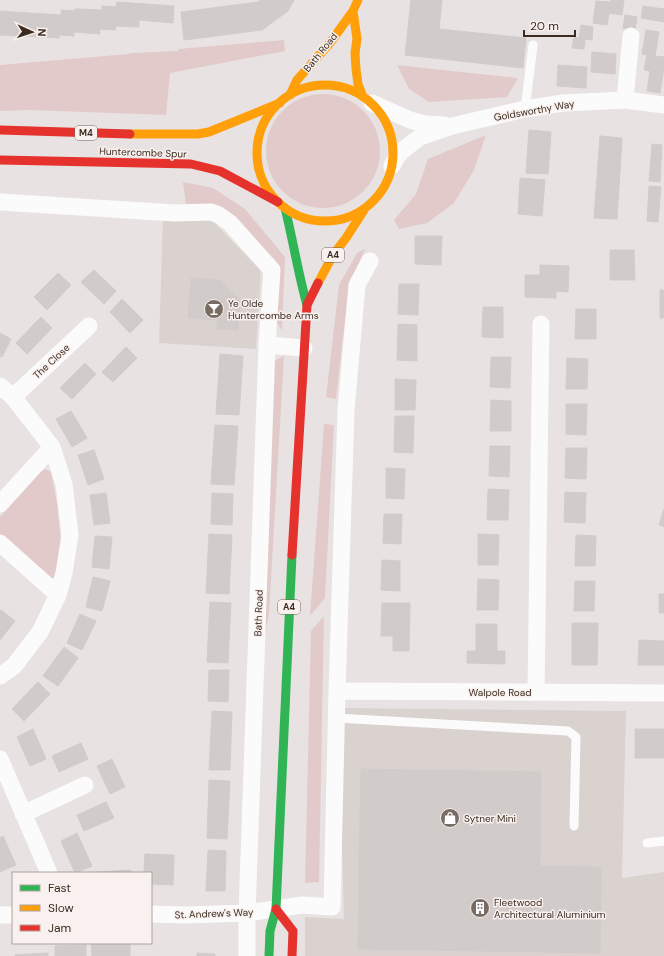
<svg xmlns="http://www.w3.org/2000/svg" width="664" height="956" font-family="'DM Sans',sans-serif">
<style>
.built{fill:#dad2cf}
.green{fill:#e2caca}
.building{fill:#d1ccca;stroke:#d1cccb}
.lines{fill:none;stroke-linecap:round;stroke-linejoin:round}
.lane{stroke:#fcfbfb;stroke-width:9}
.street{stroke:#fcfbfb;stroke-width:17}
.fast{stroke:#30b455;stroke-width:9}
.slow{stroke:#ff9f0a;stroke-width:9}
.jam{stroke:#e5322d;stroke-width:9}
.labels{text-anchor:middle;stroke-width:3;stroke-linejoin:round;paint-order:stroke}
.shield{fill:#f8f1ef;stroke:#74675d;stroke-width:1}
.shield-label{font-size:9px;font-weight:bold;fill:#3c2c1f}
.street-label{font-size:10px;fill:#3c2c1f;stroke:#f8f1ef}
.poi-label{font-size:10px;fill:#3c2c1f;stroke:#f8f1ef;text-anchor:start}
</style>
<rect width="100%" height="100%" fill="#e8e3e2"/>
<path class="built" d="M163,217L212,220L261,271L256,349L159,343Z
M338,708L626,711L622,878L664,872V956H305V917L344,919Z"/>
<path class="green" d="M284,40L285,51L170,73L166,115L30,110L0,111V65L128,54L131,53L178,51V49Z
M397,65L518,78L507,97L429,102L409,89Z
M266 151a57 57 0 1 1 114 0a57 57 0 1 1-114 0Z
M486,135L474,170L454,203L427,223L399,229L394,220L416,194L428,159Z
M183,182L213,188L245,209L285,257L282,330L276,322L279,269L240,225L186,205Z
M365,249L349,285L336,399L326,397L339,285L357,253Z
M284,356L269,614L262,647L274,361Z
M324,424L334,425L325,598L310,616Z
M45,469L51,472L57,503L61,542L56,575L48,582L0,541V517L40,472Z
M324,616L319,882L305,883L311,631Z"/>
<path class="building" d="M261,0H294L288,11L262,30L184,40L181,12L258,2Z
M411,0H442L439,29L526,38L523,68L405,55Z
M611,0H624L622,15L609,13L607,25L593,23L596,1L611,2Z
M117,2L174,6L173,23L139,20V27L116,26L115,30L100,29V34L74,32V36L59,35V38L0,35V11L61,15V10L75,11V9L102,10V6L116,7Z
M643,6L664,9V22L641,18Z
M625,15L637,17L635,30L623,28Z
M581,25L593,27L592,40L585,39L584,49L572,48L574,37L579,38Z
M646,30L659,32L655,56L664,57V68L660,93L647,91L650,71L644,70L647,55L642,54Z
M592,52L616,54L615,74L591,72Z
M558,65L587,67L586,88L557,86Z
M529,130L551,132L548,174L526,173Z
M600,136L622,138L617,219L594,218Z
M652,144L662,145L660,182L649,181Z
M520,178L545,180L542,216L518,214Z
M649,186L661,187L658,222L647,221Z
M415,236H442L441,265L415,264Z
M610,250H634L635,280H610Z
M540,265L569,266L568,292L556,291V298L525,297V275H540Z
M94,270L116,291L104,304L81,282Z
M58,273L71,285L47,310L34,297Z
M191,278L220,280L240,301L238,330L217,329V320L188,318Z
M399,284H419L418,315L398,314Z
M660,290H664V318H660Z
M122,299L143,320L130,333L110,312Z
M483,307H503V338L482,337Z
M576,309H596V339H575Z
M41,317L52,328L27,354L16,343Z
M398,324L417,325V361L397,360Z
M0,333L11,339L2,357L0,356Z
M126,347L137,358L113,382L102,372Z
M220,354L243,356L239,415L216,414Z
M491,357H511L510,388L490,387Z
M567,358L588,359L587,389H566Z
M85,363L96,374L72,399L60,388Z
M395,379L416,380L415,410H395Z
M491,400L511,401V431H490Z
M566,404H587L586,435L566,434Z
M71,411L87,438L72,447L56,419Z
M395,416H414L413,453L394,452Z
M215,425L238,426L234,485L211,484Z
M490,446H510L509,477L489,476Z
M566,448H587L586,479L565,478Z
M94,450L104,479L88,485L78,455Z
M386,468L405,469L404,499L386,498Z
M488,489L509,490L508,520H487Z
M565,492L586,493L585,523L564,522Z
M106,493L110,523L94,525L90,495Z
M212,493L233,494L232,525L211,524Z
M664,509V527L659,525Z
M384,514H402L401,544L383,543Z
M209,534L232,535L229,594L206,593Z
M478,534L499,535L498,565H478Z
M576,535L596,536L595,566H575Z
M95,536L112,537L109,569L92,567Z
M382,560L400,561V591L381,590Z
M93,577L110,581L102,611L86,607Z
M478,579L499,580L498,610H477Z
M575,581H595L594,611H574Z
M659,594H664V613H659Z
M210,602L231,603L228,663L207,662Z
M382,603H410L409,651H393V636H381Z
M1,610L15,621L0,640V611Z
M80,614L96,621L82,650L67,643Z
M572,623H598L597,665H572Z
M476,624H497V651H505V664L467,663V651H476Z
M639,640L664,641V665H638Z
M64,647L78,658L58,686L43,676Z
M209,670H229L228,702L208,701Z
M38,682L50,694L24,721L12,709Z
M212,711L232,712L230,770H209Z
M33,729L46,759L30,766L17,737Z
M635,729H664V758H635Z
M81,743L88,759L59,772L52,756Z
M112,759L125,787L110,794L97,766Z
M361,769L541,772L540,867L359,864Z
M209,780L230,781L227,839L207,838Z
M106,802L114,818L84,831L77,815Z
M77,833L92,866L75,873L61,841Z
M3,836L16,865L0,872V838Z
M208,850L226,851L225,891H206Z
M145,854L174,855L173,885L151,884V873H144Z
M359,864L601,867L600,953L358,949Z
M131,870V873H96V872Z
M130,943V956H92L91,945Z
M86,945V956H55V946Z
M48,953V956H15V955Z
M197,953L215,954V956H197Z"/>
<g class="lines">
<path class="lane" d="M525,109L533,45
M336,718L568,731L576,737L574,826
M647,843L664,841"/>
<path class="street" d="M625,100L631,36
M372,103L410,120L425,124L444,125
M392,166L396,158L403,150L420,137L452,126L525,109L563,103L625,100L664,105
M0,202L175,213L211,212L219,215L230,223L272,270L267,345L247,913V956
M267,345L304,348
M0,386L13,397L52,447L64,484L70,535L64,573L58,595L40,632L14,666L0,676
M13,397L89,326
M0,504L52,447
M0,543L58,595
M337,691L664,693
M536,692L541,324
M0,759L49,873
M23,814L85,785
M151,914L185,915L247,913L302,905L332,907L337,691L346,410L357,285L370,261
M0,915H13"/>
<path class="fast" d="M285,208C293,240 298,273 307,305
M269,956L270,931L276,909L292,555"/>
<path class="slow" d="M353,11L357,39L355,53L356,69L358,84L363,97
M257 153a68 68 0 1 1 136 0a68 68 0 1 1-136 0Z
M290,95L297,80L330,43L353,11L358,0
M130,134H198L209,132L280,103
M318,283L333,255L346,238L364,210"/>
<path class="jam" d="M0,130L130,134
M0,160L191,164L220,171L278,202
M292,555L307,305L318,283
M276,909L293,931L292,956"/>
</g>
<defs>
<g id="bar-disc" transform="scale(1)"><circle r="9.5" fill="#786c63" stroke="#f8f1ef"/><path d="M-6-5H6L.8 .8V4.5H3.5V6h-7V4.5H-.8V.8Z" fill="#fff"/></g>
<g id="shop-disc" transform="scale(1)"><circle r="9.5" fill="#786c63" stroke="#f8f1ef"/><path d="M-5-2.5h2.3a2.7 3.5 0 0 1 5.4 0H5L5.5 6h-11ZM-1.5-2.5h3a1.5 2.3 0 0 0-3 0Z" fill="#fff"/></g>
<g id="building-disc" transform="scale(1)"><circle r="9.5" fill="#786c63" stroke="#f8f1ef"/><path d="M-4-6H4V6H1V3H-1V6H-4ZM-2.5-4.3h1.7v1.8h-1.7ZM.8-4.3h1.7v1.8H.8ZM-2.5-1h1.7V.8h-1.7ZM.8-1h1.7V.8H.8Z" fill="#fff"/></g>
</defs>
<g fill-rule="evenodd">
<use href="#bar-disc" x="214" y="309"/>
<use href="#shop-disc" x="450" y="818"/>
<use href="#building-disc" x="480" y="908"/>
</g>
<g class="labels">
<g class="shield">
<rect x="75" y="126" width="22" height="14" rx="3"/>
<rect x="322" y="248" width="22" height="14" rx="3"/>
<rect x="278" y="600" width="22" height="14" rx="3"/>
</g>
<g class="shield-label">
<text x="86" y="136">M4</text>
<text x="333" y="258">A4</text>
<text x="289" y="610">A4</text>
</g>
<g class="street-label">
<text transform="translate(320 52) rotate(-51)" y="4">Bath Road</text>
<text transform="translate(534 110) rotate(-10)" y="4">Goldsworthy Way</text>
<text transform="translate(143 152) rotate(2)" y="4">Huntercombe Spur</text>
<text transform="translate(51 361) rotate(-43)" y="4">The Close</text>
<text transform="translate(258 613) rotate(-88)" y="4">Bath Road</text>
<text x="500" y="696">Walpole Road</text>
<text transform="translate(214 913) rotate(-2)" y="4">St. Andrew's Way</text>
</g>
<g class="poi-label">
<text x="228" y="307">Ye Olde<tspan x="228" dy="12">Huntercombe Arms</tspan></text>
<text x="464" y="822">Sytner Mini</text>
<text x="494" y="906">Fleetwood<tspan x="494" dy="12">Architectural Aluminium</tspan></text>
</g>
</g>
<rect x="12" y="872" width="140" height="72" fill="#f8f1ef" stroke="#ada29c"/>
<rect x="20" y="885" width="20" height="6" fill="#30b455" stroke="#ada29c"/>
<text x="48" y="892" font-size="12" fill="#3c2c1f">Fast</text>
<rect x="20" y="905" width="20" height="6" fill="#ff9f0a" stroke="#ada29c"/>
<text x="48" y="912" font-size="12" fill="#3c2c1f">Slow</text>
<rect x="20" y="925" width="20" height="6" fill="#e5322d" stroke="#ada29c"/>
<text x="48" y="932" font-size="12" fill="#3c2c1f">Jam</text>
<g transform="translate(32 32) rotate(93)" stroke="#f8f1ef" stroke-width="3" paint-order="stroke">
<path d="M0-3L7 15L0 10L-7 15Z" fill="#3c2c1f"/>
<text y="-6" font-size="11" font-weight="bold" text-anchor="middle" fill="#3c2c1f">N</text>
</g>
<path d="M524 30v6h51v-6" fill="none" stroke="#3c2c1f" stroke-width="2"/>
<text x="530" y="30" font-size="12" fill="#3c2c1f" stroke="#f8f1ef" stroke-width="3" paint-order="stroke">20 m</text>
</svg>
